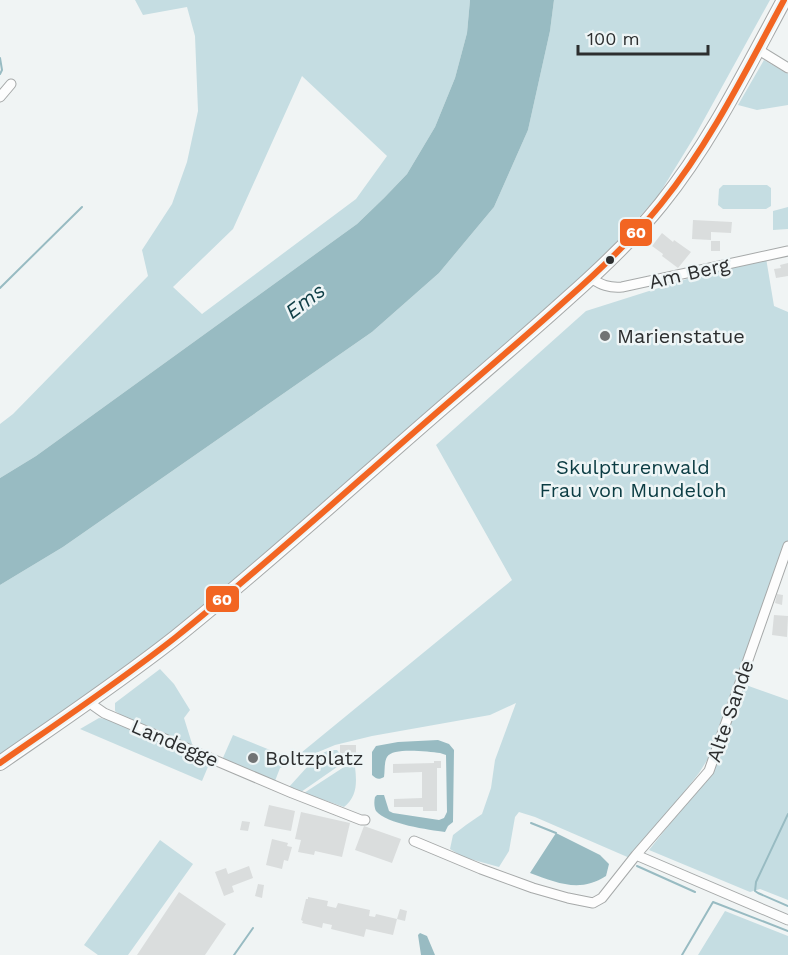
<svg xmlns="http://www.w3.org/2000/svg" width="788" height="955" font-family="'Work Sans',sans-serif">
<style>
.green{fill:#c5dde2;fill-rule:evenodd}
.water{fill:#98bbc2}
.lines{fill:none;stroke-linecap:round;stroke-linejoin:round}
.stream{stroke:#98bbc2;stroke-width:2}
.building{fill:#dadddd}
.minor-casing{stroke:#a6a9a9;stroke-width:11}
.secondary-casing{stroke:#a6a9a9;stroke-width:16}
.minor{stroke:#fdfdfd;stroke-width:9}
.secondary{stroke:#fdfdfd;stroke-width:14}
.bus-1-casing{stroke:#eef5f6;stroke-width:10}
.bus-1{stroke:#f26522;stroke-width:6}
.bus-dot{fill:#2c2e2f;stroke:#eef5f6;stroke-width:2}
.poi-dot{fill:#717374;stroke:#eef5f6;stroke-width:2}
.labels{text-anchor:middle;stroke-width:5;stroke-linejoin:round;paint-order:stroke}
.street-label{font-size:20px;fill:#2c2e2f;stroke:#eef5f6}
.poi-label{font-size:20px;fill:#2c2e2f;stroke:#eef5f6;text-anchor:start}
.park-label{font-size:20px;fill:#0a3b42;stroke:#eef5f6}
.water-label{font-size:21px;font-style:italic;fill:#0f3e46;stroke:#eef5f6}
.line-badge{stroke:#eef5f6;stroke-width:2}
.badge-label{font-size:16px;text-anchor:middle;font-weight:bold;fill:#fff}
</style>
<rect width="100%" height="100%" fill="#f0f4f4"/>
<path class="green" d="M135,0H470L467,33L455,78L435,127L407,174L384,198L357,224L36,456L0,478V424L13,414L148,276L142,250L172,204L187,162L198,111L195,36L187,7L143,15ZM302,76L387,156L356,199L202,314L173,287L233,229Z
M554,0H770L696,134L658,196L602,258L505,345L214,598L106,683L0,756V585L63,547L372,332L439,273L494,207L528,130L550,31Z
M764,60L788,74V105L757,110L738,105Z
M723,185H767L771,188V206L766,209H723L718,205L719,189Z
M788,207V229L773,230V211Z
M766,258L774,306L788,312V542L718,743L699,773L632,859L535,817L519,812L515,817L509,851L499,867L463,857L450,849L453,835L466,825L482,814L491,788L495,760L516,703L490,715L372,736L335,745L280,768L275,781L222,760L233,735L285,756L296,757L512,580L436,445L586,311L709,272Z
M160,669L174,684L190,710L184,718L193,747L121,715L115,711V703Z
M743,684L788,700V900L760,889L750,892L649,850L715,767Z
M99,718L107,719L210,762L202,781L80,729Z
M329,750H337L340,754V765L301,792L289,787L317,756Z
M344,767H355C357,783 357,797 344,807L304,793Z
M160,840L193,864L128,955H98L84,945Z
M725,911L788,936V955H698Z"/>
<path class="water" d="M470,0H554L550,31L528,130L494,207L439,273L372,332L63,547L0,585V478L36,456L357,224L384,198L407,174L435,127L455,78L467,33Z
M438,740L449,744L454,750L453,822L448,826L445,832C430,830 386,824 376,811C374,807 374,801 375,797L377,795H384L389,811L393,813L439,820L444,818L447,812L446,755L440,753C428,752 393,747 387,757C384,762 385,771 384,777C379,780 376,779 372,775V752L376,746L398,742Z
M556,833L600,855L609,864L606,876C580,893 557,883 530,873Z
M420,933L427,936L435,955H421L418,935Z"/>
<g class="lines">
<path class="stream" d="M0,58L2,70L0,74
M0,288L82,207
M788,814L756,882L755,891L758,893L788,906
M531,823L556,833
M637,866L695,892
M234,955L253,928
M682,955L713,902L788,931"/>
</g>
<path class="building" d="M693,220L732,222L731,233L711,232V240L692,239Z
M662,233L673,242L674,240L691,252L678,268L662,256L663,254L652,246Z
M711,241H720V251H711Z
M788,263V276L776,278L774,269L781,268L780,265Z
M777,594L783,595L782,605L775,603Z
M774,615L788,616L787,637L772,635Z
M340,745H356V754H340Z
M434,761H441V768H437V811H423V807H394V799L422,798V772L393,773V764L434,763Z
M269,805L295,811L291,831L264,826Z
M301,812L350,823L342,857L315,851L314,855L298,852L301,840L295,839Z
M242,821L250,822L248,831L240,830Z
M364,826L401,839L392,863L355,850Z
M272,839L288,843L287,846L292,847L288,861L284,860L282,869L266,865Z
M249,866L253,878L232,886L234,892L224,896L215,872L226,868L228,874Z
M258,884L264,885L262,898L255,896Z
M179,892L226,924L205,955H137Z
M308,897L328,901L327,906L336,908L338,903L370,910L369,916L375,917L376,914L397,919L400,909L407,911L405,921L397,919L393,935L366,929L364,937L331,929L332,925L323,923L322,928L302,923L303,921L301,920L306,899H308Z"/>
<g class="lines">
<g class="minor-casing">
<path id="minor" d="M757,49L788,68
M0,97L11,84
M591,278C601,285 609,288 622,287L788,251
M90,700L94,706L104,713L292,793L361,820H365
M414,841L481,869L533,888L568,898L593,903L602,898L636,855L709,771L788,546
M636,855L788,920"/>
</g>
<g class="secondary-casing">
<path id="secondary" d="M0,763C59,722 119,682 176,637C267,564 353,485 442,408C484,372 526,336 567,299C601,269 633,239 661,204C711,142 746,70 784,0"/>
</g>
<use href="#minor" class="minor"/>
<use href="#secondary" class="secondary"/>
<g class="bus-1-casing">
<path id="bus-1" d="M0,763C59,722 119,682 176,637C267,564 353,485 442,408C484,372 526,336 567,299C601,269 633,239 661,204C711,142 746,70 784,0"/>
</g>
<use href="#bus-1" class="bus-1"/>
</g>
<circle class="bus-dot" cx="610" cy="260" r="5"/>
<g class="poi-dot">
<circle cx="605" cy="336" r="6"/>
<circle cx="253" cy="758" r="6"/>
</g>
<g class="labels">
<g class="street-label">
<text transform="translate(689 273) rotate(-13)" y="7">Am Berg</text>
<text transform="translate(730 711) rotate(-71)" y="7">Alte Sande</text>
<text transform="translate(175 743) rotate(23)" y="7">Landegge</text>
</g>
<g class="poi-label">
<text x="617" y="343">Marienstatue</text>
<text x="265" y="765">Boltzplatz</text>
</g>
<g class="park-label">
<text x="633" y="474">Skulpturenwald<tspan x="633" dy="23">Frau von Mundeloh</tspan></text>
</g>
<g class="water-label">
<text transform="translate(305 301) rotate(-37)" y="7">Ems</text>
</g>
</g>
<g class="line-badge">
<rect x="619" y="218" width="34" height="29" rx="6" fill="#f26522"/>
<rect x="205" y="585" width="35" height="28" rx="6" fill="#f26522"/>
</g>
<g class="badge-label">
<text x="636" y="238">60</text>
<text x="222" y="605">60</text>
</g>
<path d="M578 45v9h130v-9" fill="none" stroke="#2c2e2f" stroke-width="3"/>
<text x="587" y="45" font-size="18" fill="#2c2e2f" stroke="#eef5f6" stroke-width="4.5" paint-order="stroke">100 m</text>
</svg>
